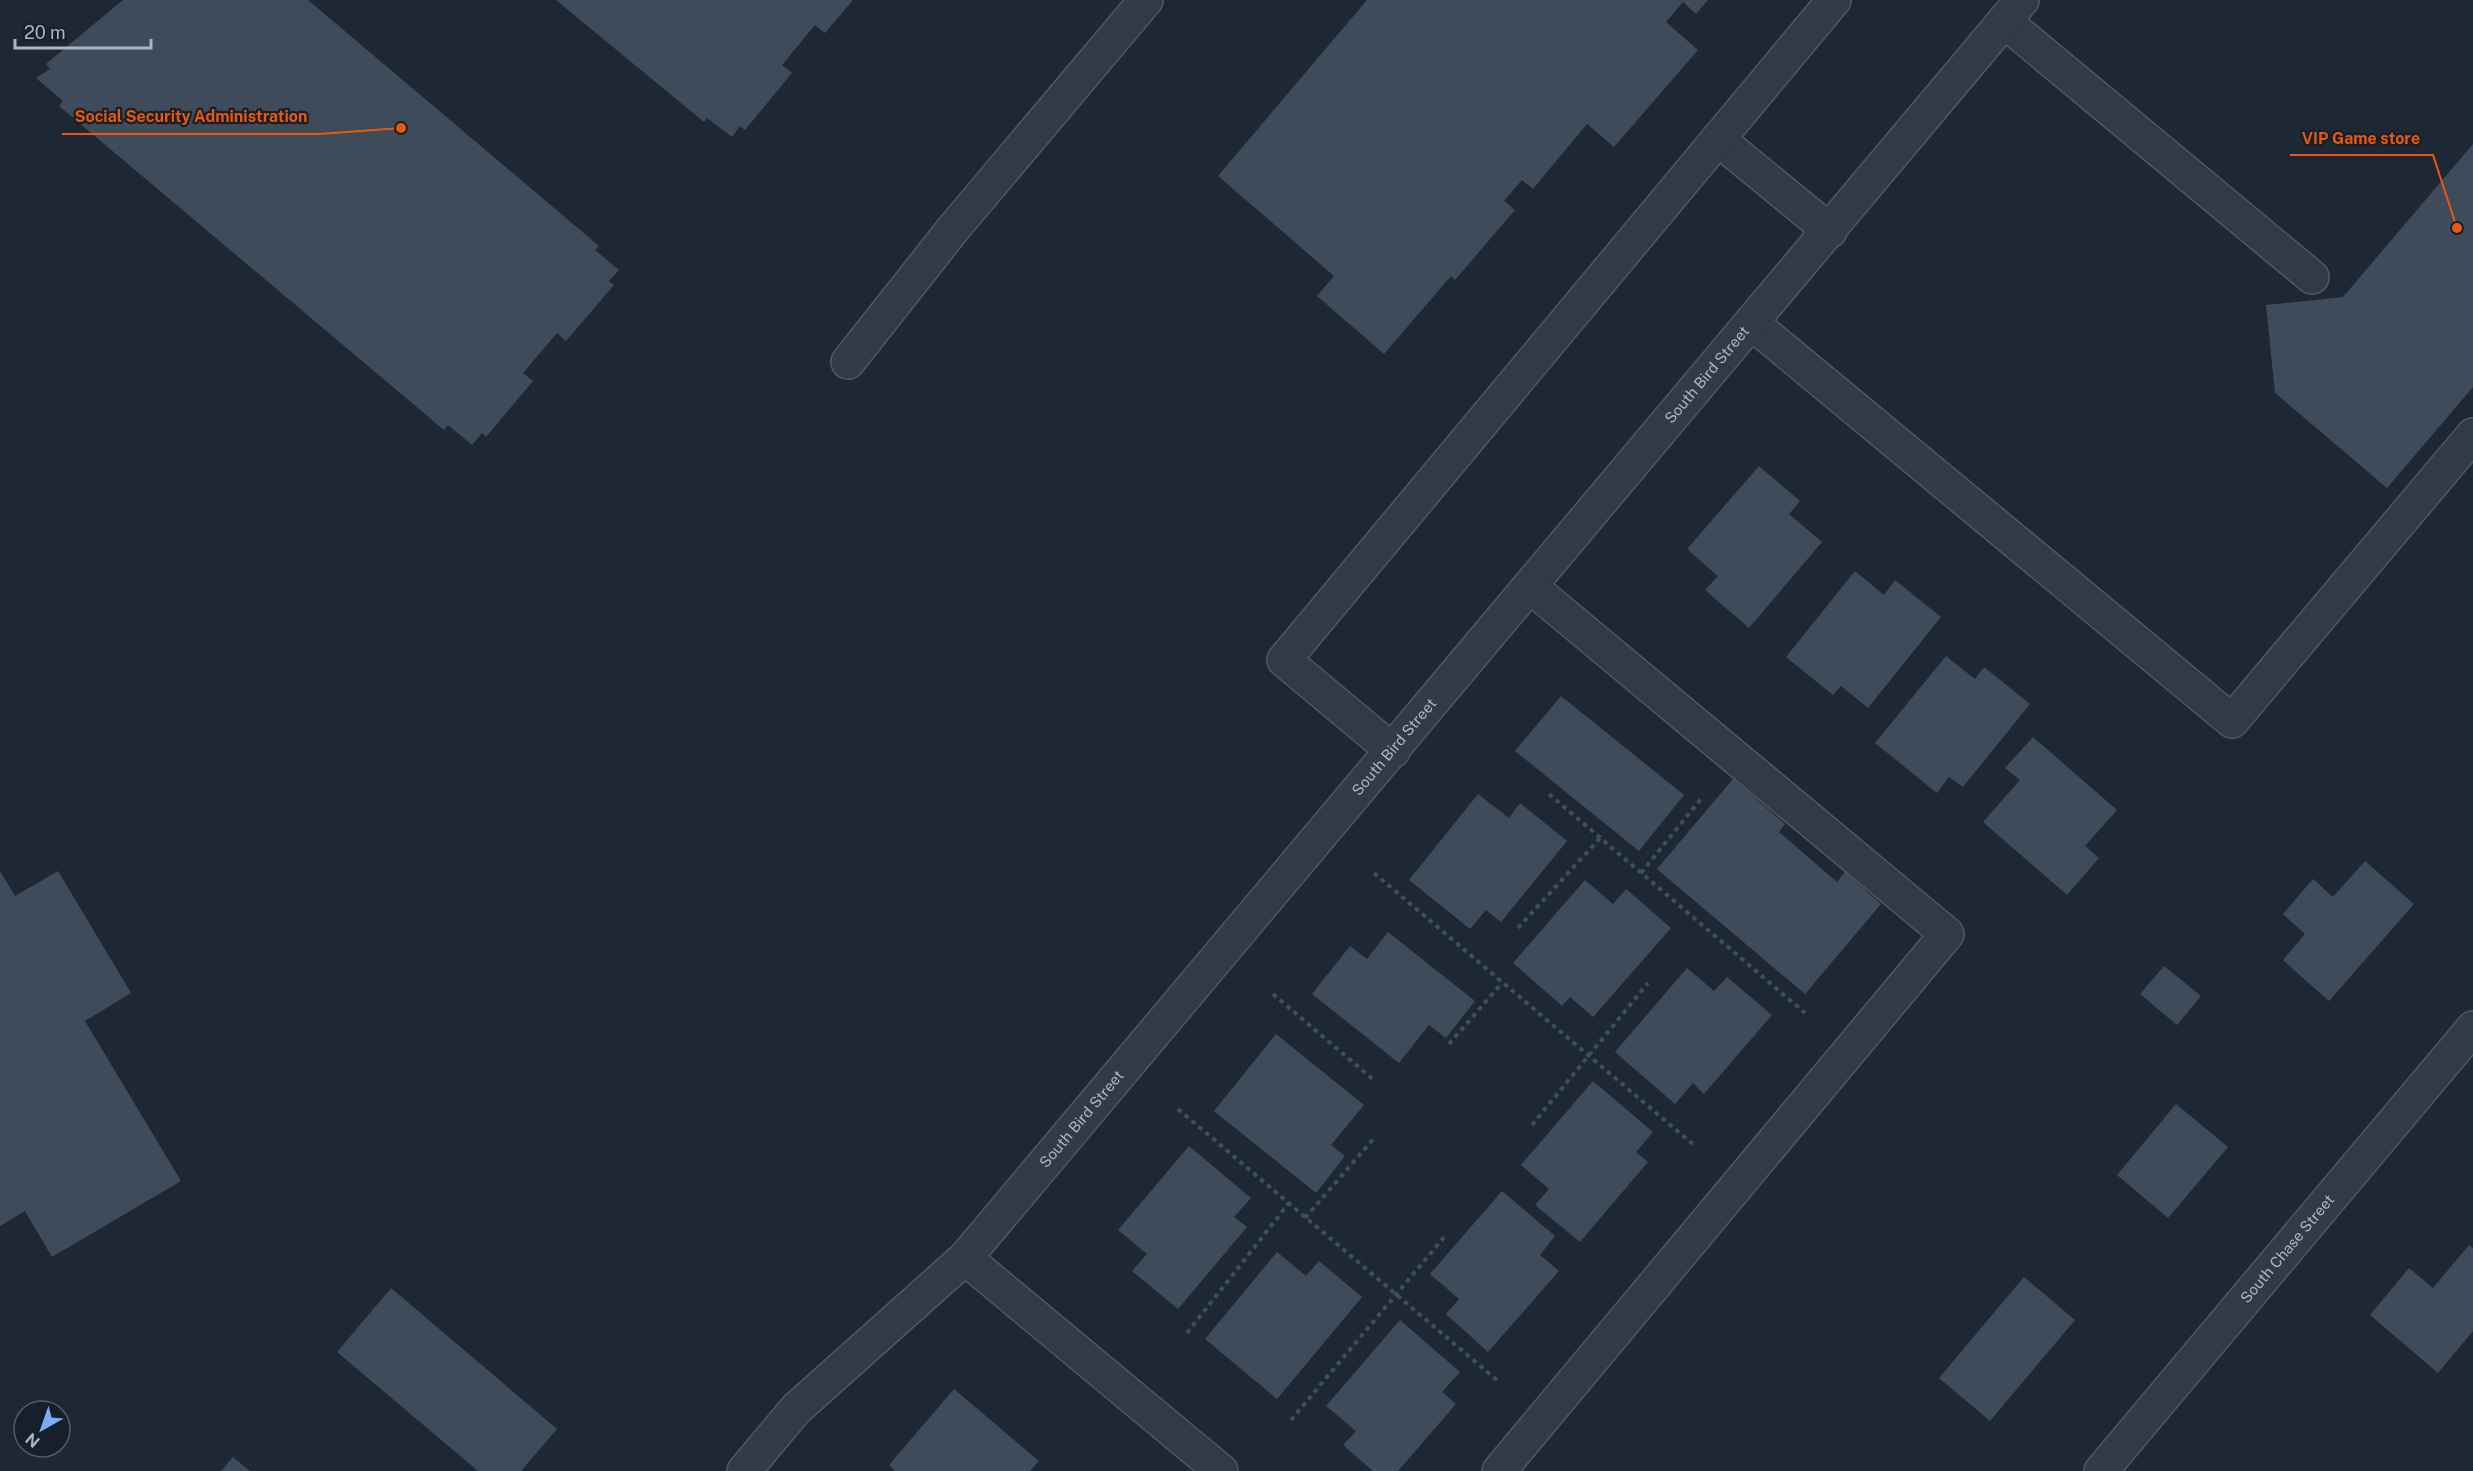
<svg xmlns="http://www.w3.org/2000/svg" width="2473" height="1471" font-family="'Public Sans',sans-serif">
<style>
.building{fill:#3f4b5a}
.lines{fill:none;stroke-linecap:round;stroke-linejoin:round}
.minor-casing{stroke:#4f5864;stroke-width:36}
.path{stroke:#3d5154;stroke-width:4;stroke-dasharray:4.5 4.5;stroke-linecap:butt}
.minor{stroke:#323a46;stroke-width:33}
.labels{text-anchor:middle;stroke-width:4.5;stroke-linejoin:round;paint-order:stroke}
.street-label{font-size:15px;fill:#abb5c3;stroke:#171f2a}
.leader{fill:none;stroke:#e8590c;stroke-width:2}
.callout-dot{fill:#e8590c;stroke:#171f2a;stroke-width:2}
.callout-label{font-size:16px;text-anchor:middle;font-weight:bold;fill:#e8590c;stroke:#171f2a;stroke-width:4.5;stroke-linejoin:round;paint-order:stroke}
</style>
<rect width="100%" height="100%" fill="#1e2835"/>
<path class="building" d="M123,0H308L599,246L595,250L619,270L609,281L614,285L566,341L557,333L523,373L533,381L486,437L482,433L472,445L448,425L444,430L59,106L63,101L36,78L50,69L46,64Z
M556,0H853L825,33L815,25L782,65L792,73L745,130L740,126L732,137L707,118L704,122Z
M1367,0H1708L1696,14L1683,2L1666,22L1698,50L1614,147L1587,124L1533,189L1522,180L1504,201L1515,210L1455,280L1451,276L1384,354L1317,296L1334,276L1218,176Z
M2473,144V387L2387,488L2275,393L2266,305L2343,297Z
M1759,466L1800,501L1789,514L1822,542L1749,628L1705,590L1718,576L1687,549Z
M1855,571L1884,595L1895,580L1941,617L1868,708L1841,686L1833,695L1786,657Z
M1946,656L1975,679L1984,667L2030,704L1963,787L1949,777L1937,793L1875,743Z
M1561,696L1684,795L1639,851L1515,751Z
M2033,737L2117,810L2085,846L2099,858L2067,895L1983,822L2020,780L2005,768Z
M1733,779L1785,824L1779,832L1837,882L1845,872L1881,904L1805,994L1657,869Z
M1478,794L1509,818L1520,803L1567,841L1501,922L1486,910L1470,929L1409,880Z
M2365,861L2414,904L2329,1001L2283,960L2305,934L2283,914L2313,879L2333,897Z
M0,871L15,896L58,871L131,993L85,1021L181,1181L52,1257L25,1211L0,1226Z
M1585,880L1613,904L1626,889L1671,928L1593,1017L1570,997L1562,1006L1513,963Z
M1388,932L1475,1001L1446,1038L1429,1025L1399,1063L1312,994L1350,946L1367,959Z
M2164,966L2201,996L2177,1025L2140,994Z
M1687,968L1714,991L1727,977L1772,1015L1704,1094L1693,1083L1675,1104L1615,1052Z
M1276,1034L1364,1105L1331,1145L1345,1156L1316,1193L1214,1111Z
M1593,1081L1653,1132L1636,1152L1648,1162L1580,1242L1535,1205L1549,1189L1521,1165Z
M2176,1104L2228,1147L2168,1218L2117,1175Z
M1189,1146L1251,1198L1234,1217L1247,1227L1178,1309L1132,1271L1147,1254L1118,1230Z
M1502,1191L1555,1236L1540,1255L1559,1271L1488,1352L1446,1314L1459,1299L1430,1274Z
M2469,1245L2473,1248V1331L2438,1373L2370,1315L2409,1268L2433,1288Z
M1277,1252L1306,1276L1319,1261L1362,1297L1277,1399L1205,1339Z
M2024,1277L2075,1320L1990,1421L1939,1378Z
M391,1288L557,1429L521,1471H478L337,1352Z
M1400,1320L1460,1372L1442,1392L1456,1404L1398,1471H1373L1343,1445L1356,1431L1326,1406Z
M954,1389L1039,1461L1030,1471H895L889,1465Z
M233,1457L250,1471H221Z"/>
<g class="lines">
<g class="minor-casing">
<g id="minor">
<path d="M2004,21L2312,277"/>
<path d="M1718,139L1830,231"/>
<path d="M1753,324L2232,721L2473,435"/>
<path d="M848,362L953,229L1146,0"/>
<path d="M1393,751L1284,660L1834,0"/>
<path d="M965,1258L1221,1471"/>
<path id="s1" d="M744,1471L796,1409L965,1258L2022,0"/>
<path d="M1499,1471L1947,934L1531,587"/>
<path id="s2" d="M2101,1471L2473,1028"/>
</g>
</g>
<path class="path" d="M1549,794L1805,1013
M1374,873L1695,1146
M1641,873L1701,799
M1518,928L1600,838
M1273,994L1376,1082
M1449,1044L1502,983
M1178,1109L1498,1381
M1532,1125L1648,983
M1305,1218L1376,1136
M1187,1333L1289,1203
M1291,1420L1445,1236"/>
<use href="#minor" class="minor"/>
</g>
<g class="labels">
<g class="street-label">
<text dy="5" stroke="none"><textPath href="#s1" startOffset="1461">South Bird Street</textPath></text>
<text dy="5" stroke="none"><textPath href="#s1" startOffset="975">South Bird Street</textPath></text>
<text dy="5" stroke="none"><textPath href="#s1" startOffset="489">South Bird Street</textPath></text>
<text dy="5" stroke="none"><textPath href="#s2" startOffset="290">South Chase Street</textPath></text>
</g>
</g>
<path class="leader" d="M401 128L319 134H62M2457 228L2433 155H2290"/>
<g class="callout-dot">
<circle cx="401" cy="128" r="6"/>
<circle cx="2457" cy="228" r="6"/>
</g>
<g class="callout-label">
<text x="191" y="122">Social Security Administration</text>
<text x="2361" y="144">VIP Game store</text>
</g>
<g transform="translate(42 1429) rotate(220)"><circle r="28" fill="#171f2a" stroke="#525b67" stroke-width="1.5"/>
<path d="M0-4.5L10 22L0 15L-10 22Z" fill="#7aacf9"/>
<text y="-9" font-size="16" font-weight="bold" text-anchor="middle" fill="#abb5c3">N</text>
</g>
<path d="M15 39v9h136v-9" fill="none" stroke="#abb5c3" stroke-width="3"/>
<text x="24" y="39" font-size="18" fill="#abb5c3" stroke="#171f2a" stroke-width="4.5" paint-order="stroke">20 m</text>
</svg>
